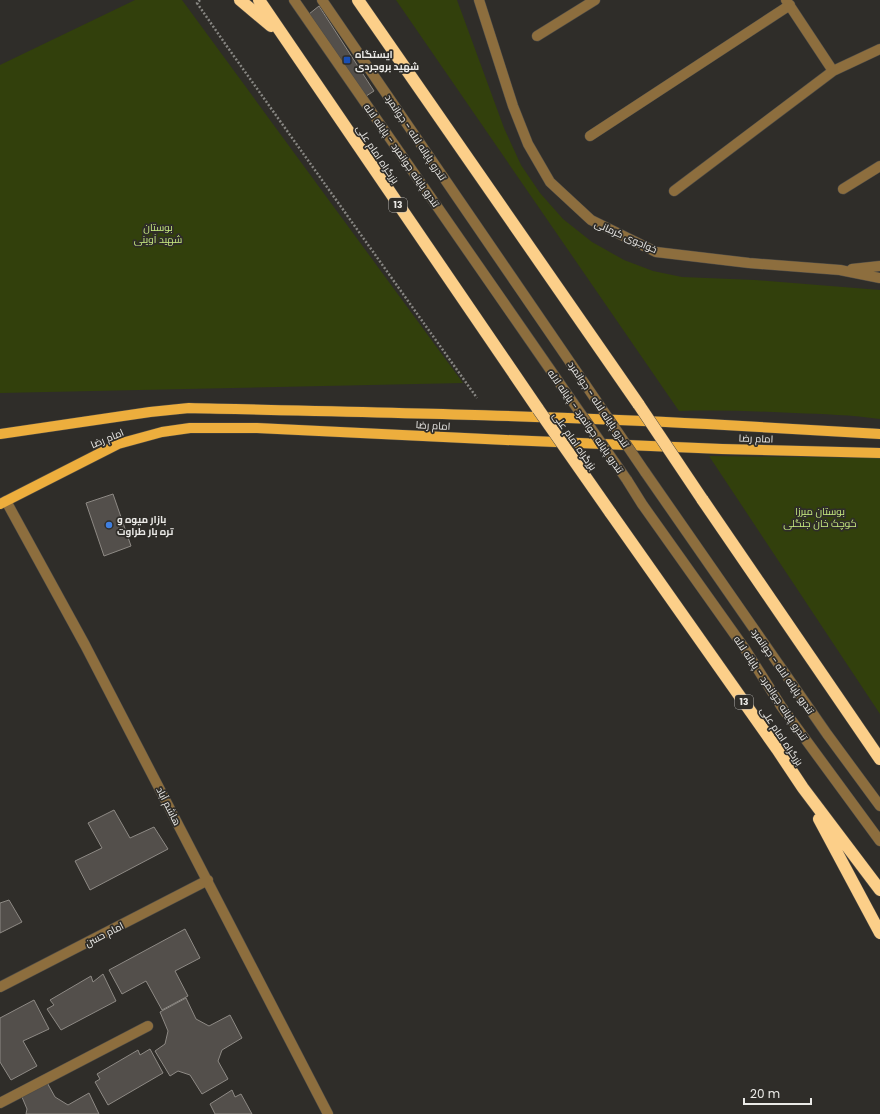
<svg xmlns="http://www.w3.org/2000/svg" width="880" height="1114" font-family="Poppins,Cairo,sans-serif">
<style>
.green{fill:#32400c}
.building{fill:#534f4b;stroke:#8e8a85}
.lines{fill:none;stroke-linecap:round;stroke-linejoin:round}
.minor-casing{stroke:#4d4b47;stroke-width:11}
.major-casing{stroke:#4d4b47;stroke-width:11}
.highway-casing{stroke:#4d4b47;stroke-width:13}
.path{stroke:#888783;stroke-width:2.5;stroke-dasharray:2 2;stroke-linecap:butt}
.minor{stroke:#8d6e3e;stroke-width:10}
.major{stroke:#edae3d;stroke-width:10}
.highway{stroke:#fccf89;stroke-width:12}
.minor-bridge-casing{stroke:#4d4b47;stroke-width:11;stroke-linecap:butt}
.highway-bridge-casing{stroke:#4d4b47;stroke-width:13;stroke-linecap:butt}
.minor-bridge{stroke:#8d6e3e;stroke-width:10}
.highway-bridge{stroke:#fccf89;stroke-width:12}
.transit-dot{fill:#1a4fb4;stroke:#2f2d29;stroke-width:1.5}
.shop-dot{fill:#3f7fe0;stroke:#2f2d29;stroke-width:1.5}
.labels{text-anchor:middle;stroke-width:3.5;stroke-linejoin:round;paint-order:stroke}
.shield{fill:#2f2d29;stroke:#b3b1ae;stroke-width:1}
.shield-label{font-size:9px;font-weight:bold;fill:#ebeae7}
.poi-label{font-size:10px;font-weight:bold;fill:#ebeae7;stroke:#2f2d29;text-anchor:start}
.street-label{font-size:10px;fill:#ebeae7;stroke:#2f2d29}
.park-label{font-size:10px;fill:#c8eb80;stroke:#2f2d29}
</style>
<rect width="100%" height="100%" fill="#2f2d29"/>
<path class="green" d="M135,0H182L463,383L0,393V65Z
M396,0H457L504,128L521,165L540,193L563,219L592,242L624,260L653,271L682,277L755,280L880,290V419C852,415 823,414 795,413C756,411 718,410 679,411Z
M709,456L880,458V714Z"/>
<path class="building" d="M319,6L374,91L360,100L304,18Z
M113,494L131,546L104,556L86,503Z
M114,810L130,838L154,827L168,849L90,890L75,861L102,848L88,823Z
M9,900L22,922L0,933V903Z
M185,929L200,958L175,971L188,996L162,1010L146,981L122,994L109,970Z
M103,974L116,1001L61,1030L47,1009L54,1005L50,1000L91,976L93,982Z
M186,998L196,1019L209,1026L230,1015L242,1038L222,1050L218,1061L228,1079L202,1094L190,1075L178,1071L170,1076L155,1051L165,1044L168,1031L160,1012Z
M34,1000L49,1029L23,1041L37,1066L11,1080L0,1062V1018Z
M150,1049L163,1073L108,1105L95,1082L100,1079L97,1074L138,1050L140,1055Z
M44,1077L55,1097L68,1105L89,1093L99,1114H26L27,1109L19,1090Z
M232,1090L235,1097L241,1094L252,1114H215L210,1104Z"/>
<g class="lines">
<g class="minor-casing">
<path id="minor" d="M294,0L565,391
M322,0L585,384
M479,0L513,106L528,144L550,182L591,220L656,252L749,263L840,270L880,278
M786,0L833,71
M537,36L595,0
M590,136L790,5
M843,189L880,166
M674,191L833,71L880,49
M852,269L880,266
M645,472L827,734L880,806
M627,480L642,504L745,649L781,706L880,841
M6,501L85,645L328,1114
M0,987L208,880
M0,1103L148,1026"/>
</g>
<g class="major-casing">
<path id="major" d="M0,434L150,412L189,408C362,412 534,415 707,424C764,427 822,431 880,434
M0,504L118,444L162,432L190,428H257L506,440L722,449L880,453"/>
</g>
<g class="highway-casing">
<path id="highway" d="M240,0L271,26
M259,0L538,409
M358,0L639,405
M702,499L880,759
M610,512L777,749L803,788L880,890
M819,819L880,933"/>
</g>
<path class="path" d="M200,0L197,3L226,45L477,398"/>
<use href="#minor" class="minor"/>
<use href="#major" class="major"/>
<use href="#highway" class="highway"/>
<g class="minor-bridge-casing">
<path id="minor-bridge" d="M585,384L645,472
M565,391L627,480"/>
</g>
<g class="highway-bridge-casing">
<path id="highway-bridge" d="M639,405L702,499
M538,409L610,512"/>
</g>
<use href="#minor-bridge" class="minor-bridge"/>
<use href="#highway-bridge" class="highway-bridge"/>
</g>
<rect class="transit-dot" x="343" y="56" width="8" height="8" rx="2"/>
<circle class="shop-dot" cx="109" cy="525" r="4"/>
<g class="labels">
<g class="shield">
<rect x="389" y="198" width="18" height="14" rx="3"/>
<rect x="735" y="695" width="18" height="14" rx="3"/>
</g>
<g class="shield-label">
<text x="398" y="208">13</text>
<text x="744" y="705">13</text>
</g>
<g class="poi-label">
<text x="355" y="58">ایستگاه<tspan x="355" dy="12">شهید بروجردی</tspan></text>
<text x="117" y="523">بازار میوه و<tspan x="117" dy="12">تره‌ بار طراوت</tspan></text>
</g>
<g class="street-label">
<text transform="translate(416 137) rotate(56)" y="4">تندرو پایانه لاله - جوانمرد</text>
<text transform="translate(378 154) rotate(56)" y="4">بزرگراه امام علی</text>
<text transform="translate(402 155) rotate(55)" y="4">تندرو پایانه جوانمرد - پایانه لاله</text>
<text transform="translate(626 236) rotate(24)" y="4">خواجوی کرمانی</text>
<text transform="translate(599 404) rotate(56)" y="4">تندرو پایانه لاله - جوانمرد</text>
<text transform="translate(586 421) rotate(55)" y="4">تندرو پایانه جوانمرد - پایانه لاله</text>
<text transform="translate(433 425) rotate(3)" y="4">امام رضا</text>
<text transform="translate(107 438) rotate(-23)" y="4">امام رضا</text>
<text transform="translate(756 438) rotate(2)" y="4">امام رضا</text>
<text transform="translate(575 441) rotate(55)" y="4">بزرگراه امام علی</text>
<text transform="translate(783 671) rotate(55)" y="4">تندرو پایانه لاله - جوانمرد</text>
<text transform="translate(771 688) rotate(56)" y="4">تندرو پایانه جوانمرد - پایانه لاله</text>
<text transform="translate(782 736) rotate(56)" y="4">بزرگراه امام علی</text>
<text transform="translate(169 806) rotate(63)" y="4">هاشم آباد</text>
<text transform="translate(104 934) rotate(-27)" y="4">امام حسن</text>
</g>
<g class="park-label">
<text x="158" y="231">بوستان<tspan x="158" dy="12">شهید آوینی</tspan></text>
<text x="820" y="515">بوستان میرزا<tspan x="820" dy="12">کوچک خان جنگلی</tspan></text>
</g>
</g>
<path d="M744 1098v6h67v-6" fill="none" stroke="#ebeae7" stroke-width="2"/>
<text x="750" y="1098" font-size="12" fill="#ebeae7" stroke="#2f2d29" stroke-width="3" paint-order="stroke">20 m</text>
</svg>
